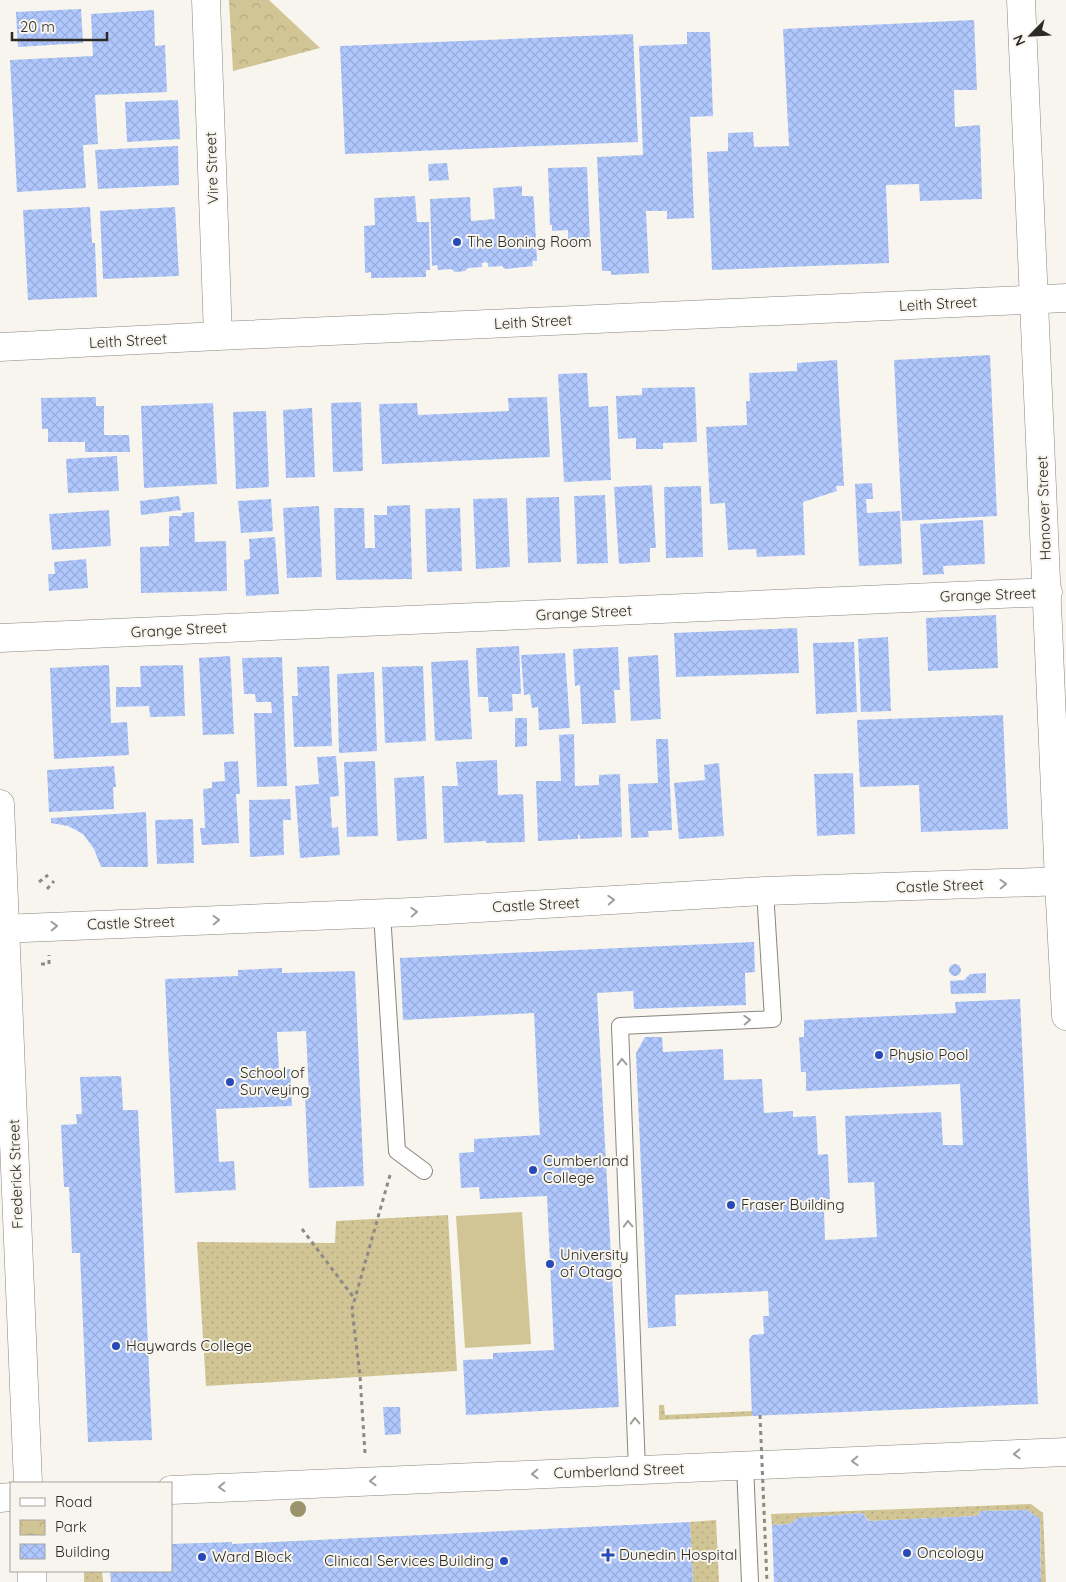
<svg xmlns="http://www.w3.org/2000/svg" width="1066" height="1582" font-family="Quicksand,sans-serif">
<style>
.grass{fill:url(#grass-dots)}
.park{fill:url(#park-crowns)}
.pitch{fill:#d1c595}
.building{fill:url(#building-cross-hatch)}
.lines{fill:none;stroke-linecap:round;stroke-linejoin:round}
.service-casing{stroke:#88867f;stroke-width:18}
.minor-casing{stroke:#88867f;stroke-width:29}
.tertiary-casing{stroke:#88867f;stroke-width:29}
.secondary-casing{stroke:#88867f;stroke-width:29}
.trunk-casing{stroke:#88867f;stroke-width:29}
.path{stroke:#8c8a85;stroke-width:3;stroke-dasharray:4 4;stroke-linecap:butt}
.service{stroke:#fff;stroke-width:16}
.minor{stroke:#fff;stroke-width:28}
.tertiary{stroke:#fff;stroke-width:28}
.secondary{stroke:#fff;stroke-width:28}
.trunk{stroke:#fff;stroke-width:28}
.path-bridge{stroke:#8c8a85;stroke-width:3;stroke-dasharray:4 4;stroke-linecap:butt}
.tree{fill:#9b936b}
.oneway{stroke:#a09f9e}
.poi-dot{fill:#284ab9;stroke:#f7f5ed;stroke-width:2}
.labels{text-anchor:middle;stroke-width:4;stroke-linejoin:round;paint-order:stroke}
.street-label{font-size:15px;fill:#2b2a27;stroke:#f7f5ed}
.poi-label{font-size:15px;fill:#2b2a27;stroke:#f7f5ed;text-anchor:start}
</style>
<defs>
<pattern id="grass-dots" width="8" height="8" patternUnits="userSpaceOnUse" patternTransform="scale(1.25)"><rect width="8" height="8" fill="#d1c595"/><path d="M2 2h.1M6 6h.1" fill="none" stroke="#b4a980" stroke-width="1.8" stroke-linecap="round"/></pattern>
<pattern id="park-crowns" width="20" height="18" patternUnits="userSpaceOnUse" patternTransform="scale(1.25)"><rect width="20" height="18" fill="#d1c595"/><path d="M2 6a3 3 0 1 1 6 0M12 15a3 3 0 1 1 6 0" fill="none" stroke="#b4a980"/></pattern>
<pattern id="building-cross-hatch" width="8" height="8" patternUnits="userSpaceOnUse" patternTransform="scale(1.25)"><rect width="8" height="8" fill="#b1c8fe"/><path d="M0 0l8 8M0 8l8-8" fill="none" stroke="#98acda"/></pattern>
</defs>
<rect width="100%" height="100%" fill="#f7f5ed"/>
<path class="grass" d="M448,1215L457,1371L206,1386L197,1242L335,1243L336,1221Z
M659,1405H664L665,1415L752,1411V1416L659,1420Z
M1031,1504L1043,1513L1046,1582H1041L1040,1519L1027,1510L981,1511L977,1516L870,1521L862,1513L798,1518L790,1524L772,1525L771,1514Z
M716,1520L719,1582H693L690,1522Z
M84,1571H102L103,1582H84Z"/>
<path class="park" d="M229,0H269L320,48L233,71Z"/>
<path class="pitch" d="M522,1212L531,1344L465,1348L456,1216Z"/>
<path class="building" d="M81,9L83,43L18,47L16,12Z
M154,10L155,46L165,45L167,92L95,95L98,144L83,145L86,188L17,192L10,60L93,56L91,14Z
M974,20L977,90H954L955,127L980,125L982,199L920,201L919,184L886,185L889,263L712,270L707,152L728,151V133L753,132L754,147L789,146L783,29Z
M687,32H710L713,116L690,117L694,218L667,219V211H646L649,273L611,275V271H602L597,157L643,155L639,46L687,44Z
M633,34L638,142L345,154L340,46Z
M178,100L180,139L127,142L125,102Z
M178,146L179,185L98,189L95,150Z
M447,163L449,180L429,181L428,164Z
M587,167L590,243L568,244V230L552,231V225H550L548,168Z
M522,186V196H533L534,203L537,261H532L533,266L505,269L502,266L488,267V263L485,262L482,263V267L468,268L465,271L455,272L451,269L438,270L437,265L432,266L430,199L470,197L471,221L495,219L493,188Z
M415,196L417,222H429L430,270H426V277L371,278V272L365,273L364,226L375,225L374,198Z
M90,207L92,243H95L97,297L28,300L23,210Z
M175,207L179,276L103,279L100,211Z
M990,355L997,516L902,521L894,360Z
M837,360L844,486H836L837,491L803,502L805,555L757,557L756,549L728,550L725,503L710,504L706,427L747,425L746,401H750L749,373L797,371V363Z
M587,373L589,407L608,406L611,480L564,482L558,374Z
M695,387L697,442L663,443V449H636V438L618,439L616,396L642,395V388Z
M96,397V406H104V435H129L130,452H85V442H48V429H42L41,398Z
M547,397L550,457L382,464L379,404L417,403L418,415L509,411L508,398Z
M361,402L363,471L333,472L331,403Z
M213,403L217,484L144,488L141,406Z
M312,408L315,477L286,478L283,410Z
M266,411L269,487L236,489L233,412Z
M117,456L119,491L68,493L66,459Z
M872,483L873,499H866L867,513L900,511L902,564L859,566L855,484Z
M652,485L656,548H650V562L619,564L614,487Z
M701,486L703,557L666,558L664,487Z
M605,495L608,563L577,564L574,496Z
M179,496L181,510L141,515L140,501Z
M559,497L561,562L528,563L526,498Z
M507,498L510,567L476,569L473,499Z
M271,499L273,531L241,533L238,501Z
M410,505L412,579L336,580L334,508H364L365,548H375L374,515H387V506Z
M319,506L322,577L287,578L283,508Z
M460,508L462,571L427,572L425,509Z
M109,510L111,546L52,550L49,514Z
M194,512L195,542L226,541L227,591L141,593L140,547L169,546V516H182V513Z
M983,520L985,564L943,566L944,574L923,575L920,524Z
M275,537L279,594L246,596L244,560L250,559L249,539Z
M86,559L88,588L49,591L48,574H55L54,562Z
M996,615L998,668L928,671L926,618Z
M797,628L799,673L676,677L674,633Z
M888,637L891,711L861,712L858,639Z
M854,642L857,712L816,714L813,643Z
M519,646L521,694H512L513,711L489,712L488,697H478L476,648Z
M618,647L620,690H614L616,723L582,724L580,685L575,686L573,649Z
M565,653L570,728L539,730L538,707L532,708L530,694L524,695L521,655Z
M658,655L661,719L631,721L628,657Z
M230,656L234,734L203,735L199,658Z
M282,657L287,786L257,787L254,713H272L271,702H256L255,694H244L242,658Z
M468,660L472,739L435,741L431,662Z
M109,665L111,723L127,722L129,755L54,759L50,668Z
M183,665L185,716L150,717L149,706L116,707V687H141L140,666Z
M329,666L332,746L294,747L292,696H298L297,667Z
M423,666L426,741L385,743L382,667Z
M374,672L377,751L339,753L337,674Z
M1003,715L1008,829L921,832L919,785L860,787L857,720Z
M515,718H527V746L515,747Z
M574,734L575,786L599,785V775L620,774L622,837L580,839V835H578V839L538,841L536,781H561L559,735Z
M656,739H668L672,830L648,831L649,837L631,838L628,784L658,783Z
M336,756L339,796L330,797L332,828L338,827L340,855L300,858L295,786L319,784L317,757Z
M497,760L498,795L523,794L525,842L486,843V841L444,843L442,786H458L456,762Z
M238,761L240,794H236L239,843L202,845L200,828H205L203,789L212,788V782L225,781L224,762Z
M375,761L378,836L347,837L344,762Z
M719,763L724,836L679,839L674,783L705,780L704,765Z
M114,766L116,787H113L114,809L49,812L47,770Z
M853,773L855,834L817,836L814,774Z
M424,776L427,839L397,841L394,778Z
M290,799L291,820H283L284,855L250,857L249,800Z
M146,812L148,867H101L94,849L83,834L68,826L51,823V818Z
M193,819L194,863L157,864L155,820Z
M754,942L755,972L745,973L746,1005L634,1009L633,991L597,993L619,1407L466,1415L463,1360L493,1359V1353L554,1350L547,1196L480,1199L479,1187L461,1188L459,1153L474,1152V1139L540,1135L534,1013L403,1020L400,958Z
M949 970a6 6 0 1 1 12 0a6 6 0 1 1-12 0Z
M282,968V973L355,971L364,1186L309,1188L305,1095H309L306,1031L277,1032L279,1069H290L292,1106L216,1109L219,1162L234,1161L236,1190L175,1193L165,979L238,976V970Z
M986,973V993L951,994L950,981L964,980L970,974Z
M1020,999L1038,1404L752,1416L749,1340L752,1335L764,1334L763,1316H769L768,1291L675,1295L676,1326L648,1328L636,1053L645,1037H662L663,1052L723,1049L724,1080L762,1079L764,1113L793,1111V1117L816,1116L818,1155L828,1154L830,1199L819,1200L820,1211L824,1210L825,1240L877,1237L874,1182L848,1183L845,1116L941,1112L943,1145H963L960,1084L806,1091V1072H801L799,1037H804V1020L956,1013L955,1002Z
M121,1076L123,1110H138L152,1440L88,1442L80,1253H72L69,1187H64L61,1125L77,1124L76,1114H82L80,1077Z
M383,1407H400L401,1434L385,1435Z
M1027,1510L1040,1519L1041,1582H774L772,1525L790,1524L798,1518L862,1513L869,1521L977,1516L981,1511Z
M690,1522L693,1582H111L110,1571H171V1544L232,1542V1544Z"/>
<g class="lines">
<g class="service-casing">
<path id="service" d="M382,913L397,1151L424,1171
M745,1465L750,1582
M637,1470L620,1026L773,1019L765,891"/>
</g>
<g class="minor-casing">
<path id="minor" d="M206,0L218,336
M0,347L218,336L1066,298
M0,638L1048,592"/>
</g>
<g class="tertiary-casing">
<path id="tertiary" d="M1021,0L1059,882L1066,1016"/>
</g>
<g class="secondary-casing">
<path id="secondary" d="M0,804L28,1483
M32,1571V1582"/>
</g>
<g class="trunk-casing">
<path id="trunk" d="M0,929L412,912L765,891L1066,881
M171,1490L1066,1452
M0,1498L11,1497"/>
</g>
<path class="path" d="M39,882L48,875
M47,889L54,881
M41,964H49V955
M302,1229L354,1298
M365,1453L360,1376L352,1309L390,1175"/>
<use href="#service" class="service"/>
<use href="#minor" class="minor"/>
<use href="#tertiary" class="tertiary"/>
<use href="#secondary" class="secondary"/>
<use href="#trunk" class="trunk"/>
<path class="path-bridge" d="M760,1415L767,1582"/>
</g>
<circle class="tree" cx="298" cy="1509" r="8"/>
<defs><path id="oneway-chevron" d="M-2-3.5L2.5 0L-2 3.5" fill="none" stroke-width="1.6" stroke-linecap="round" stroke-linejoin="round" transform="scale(1.25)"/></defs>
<g class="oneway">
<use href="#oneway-chevron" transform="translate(1003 884) rotate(-2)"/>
<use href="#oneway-chevron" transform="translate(611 900) rotate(-3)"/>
<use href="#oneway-chevron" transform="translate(414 912) rotate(-3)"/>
<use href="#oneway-chevron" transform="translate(216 920) rotate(-2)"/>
<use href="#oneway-chevron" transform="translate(54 926) rotate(-2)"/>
<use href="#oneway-chevron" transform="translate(747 1020) rotate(-3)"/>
<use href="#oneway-chevron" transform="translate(622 1062) rotate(-92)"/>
<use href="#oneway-chevron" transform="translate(628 1224) rotate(-92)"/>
<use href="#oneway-chevron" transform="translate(635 1421) rotate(-92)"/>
<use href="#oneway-chevron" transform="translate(1017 1454) rotate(178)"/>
<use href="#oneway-chevron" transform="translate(855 1461) rotate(178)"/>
<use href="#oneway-chevron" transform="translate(535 1474) rotate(178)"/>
<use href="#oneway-chevron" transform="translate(373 1481) rotate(178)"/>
<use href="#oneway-chevron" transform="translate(222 1487) rotate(178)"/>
</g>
<g class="poi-dot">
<circle cx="457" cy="242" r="5"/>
<circle cx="879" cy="1055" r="5"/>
<circle cx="230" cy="1082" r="5"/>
<circle cx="533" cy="1170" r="5"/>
<circle cx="731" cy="1205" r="5"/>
<circle cx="550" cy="1264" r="5"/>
<circle cx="116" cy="1346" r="5"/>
<circle cx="907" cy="1553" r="5"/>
<path d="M605.5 1547.5h5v5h5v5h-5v5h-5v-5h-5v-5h5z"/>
<circle cx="202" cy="1557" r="5"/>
<circle cx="504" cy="1561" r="5"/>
</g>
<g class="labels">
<g class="street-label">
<text transform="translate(212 168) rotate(-92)" y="5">Vire Street</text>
<text transform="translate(938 304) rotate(-3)" y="5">Leith Street</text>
<text transform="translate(533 322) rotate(-3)" y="5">Leith Street</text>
<text transform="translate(128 341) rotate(-3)" y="5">Leith Street</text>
<text transform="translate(1044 508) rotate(-92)" y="5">Hanover Street</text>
<text transform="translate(988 595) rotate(-2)" y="5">Grange Street</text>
<text transform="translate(584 613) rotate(-3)" y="5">Grange Street</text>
<text transform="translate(179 630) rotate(-3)" y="5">Grange Street</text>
<text transform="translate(940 886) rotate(-2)" y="5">Castle Street</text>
<text transform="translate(536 905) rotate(-3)" y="5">Castle Street</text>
<text transform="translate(131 923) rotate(-2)" y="5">Castle Street</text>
<text transform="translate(16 1174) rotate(-92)" y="5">Frederick Street</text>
<text transform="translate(619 1471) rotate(-2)" y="5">Cumberland Street</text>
</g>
<g class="poi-label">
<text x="467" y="247">The Boning Room</text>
<text x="889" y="1060">Physio Pool</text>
<text x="240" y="1078">School of<tspan x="240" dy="17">Surveying</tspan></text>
<text x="543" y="1166">Cumberland<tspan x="543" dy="17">College</tspan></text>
<text x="741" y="1210">Fraser Building</text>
<text x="560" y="1260">University<tspan x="560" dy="17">of Otago</tspan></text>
<text x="126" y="1351">Haywards College</text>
<text x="917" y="1558">Oncology</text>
<text x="619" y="1560">Dunedin Hospital</text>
<text x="212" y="1562">Ward Block</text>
<text x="494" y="1566" text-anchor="end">Clinical Services Building</text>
</g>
</g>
<rect x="10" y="1482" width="162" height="90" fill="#f7f5ed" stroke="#a5a49e"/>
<rect x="20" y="1498" width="25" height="8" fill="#ffffff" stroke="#a5a49e"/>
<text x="55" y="1507" font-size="15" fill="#2b2a27">Road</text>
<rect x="20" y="1520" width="25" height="15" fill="url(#park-crowns)" stroke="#a5a49e"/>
<text x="55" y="1532" font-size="15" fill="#2b2a27">Park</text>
<rect x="20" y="1544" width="25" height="15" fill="url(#building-cross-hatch)" stroke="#a5a49e"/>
<text x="55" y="1557" font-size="15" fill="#2b2a27">Building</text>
<g transform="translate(1031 35) rotate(246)" stroke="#f7f5ed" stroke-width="4" paint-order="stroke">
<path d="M0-4L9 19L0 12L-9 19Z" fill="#2b2a27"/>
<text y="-8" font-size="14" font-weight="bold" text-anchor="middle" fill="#2b2a27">N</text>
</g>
<path d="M12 32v8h95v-8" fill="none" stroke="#2b2a27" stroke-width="2.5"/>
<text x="20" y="32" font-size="15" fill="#2b2a27" stroke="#f7f5ed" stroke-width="4" paint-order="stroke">20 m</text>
</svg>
